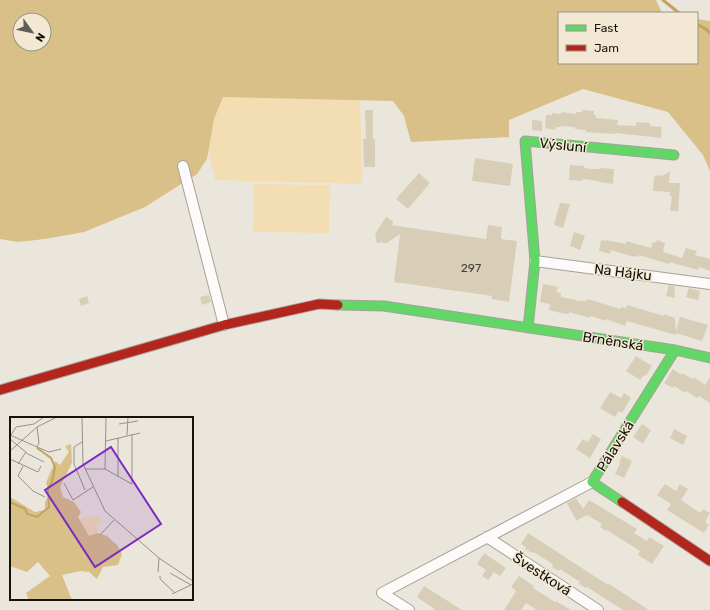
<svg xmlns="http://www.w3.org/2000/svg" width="710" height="610" font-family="Rubik,sans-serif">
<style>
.green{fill:#f3deb3}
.forest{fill:#d9bf88;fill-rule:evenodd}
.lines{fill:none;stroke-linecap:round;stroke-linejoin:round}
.stream{stroke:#c2a45e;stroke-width:3}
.building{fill:#d8ceb8}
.street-casing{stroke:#a6a199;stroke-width:12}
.fast-casing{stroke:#a6a199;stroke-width:11}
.jam-casing{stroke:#a6a199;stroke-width:11}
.street{stroke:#fcfbfa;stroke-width:10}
.fast{stroke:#63d668;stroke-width:9}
.jam{stroke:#b3261e;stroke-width:9}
.labels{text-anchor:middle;stroke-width:3;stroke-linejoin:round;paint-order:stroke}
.number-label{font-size:12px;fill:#474237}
.street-label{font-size:14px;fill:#17130c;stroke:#f2e8d4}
.inset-river{fill:none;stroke:#c2a45e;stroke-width:2}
.inset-road{fill:none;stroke:#969288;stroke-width:1}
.view{fill:#7b2cbf;fill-opacity:0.15;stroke:#7b2cbf;stroke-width:2}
.inset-edge{fill:none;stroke:#17130c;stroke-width:2}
</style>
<rect width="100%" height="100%" fill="#ebe6db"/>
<path class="green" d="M206,88L360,92L362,182L360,184L214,180L215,176L209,157Z
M254,184L330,185L329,233L253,232Z"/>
<path class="forest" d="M0,0H656L662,13H559V63H697V19L710,21V171L703,155L668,112L583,89L509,120V137L411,142L404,116L393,101L223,97L214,119L207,159L197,174L145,207L84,232L45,239L18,242L0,239ZM20,20H44V44H20Z"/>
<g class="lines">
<path class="stream" d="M663,0L679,13
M697,24L707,30L710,33"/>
</g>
<path class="building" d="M365,110H373V139H375V167H364L363,139H366Z
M582,110L594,111V115H596V118L618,120L617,125L636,126V122L650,123V126L662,127L661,138L616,133V134L585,132L586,130L575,129V127L560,126V127H556L555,130L545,128L546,115H552V113L561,114V112L576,114V112H582Z
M532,120L542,121V131L532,130Z
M475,158L513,164L510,186L472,181Z
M570,165L584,166V168L592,169H600V168L614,169L613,184L599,182V181L583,179V181L569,180Z
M670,171L669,183H680L678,211H670L672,196H670V192L653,191L654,177L657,175L662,176Z
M419,173L430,183L408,209L396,199Z
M560,203L570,204L563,228L554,225Z
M386,217L394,222L391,225L486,239L488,225L502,227L501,239L517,241L509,302L491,299L492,296L394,282L400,234L387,243H384L382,242L377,243L375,234Z
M574,232L585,236L580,250L570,246Z
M601,240L606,241V240L626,244V241L651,248L653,242L656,243L657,240L665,243L663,252L682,258L686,248L697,251L695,255L710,259V271L699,267L698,270L669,262V264L639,255L638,257L634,256V257L611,250L610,254L599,251Z
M543,284L558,287L556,292L561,293V297L580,301L581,300L585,302L586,300H588V299L620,309L621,307L626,308L627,305L664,316V314L675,318L676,331L680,317L708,325L702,341L676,333V335L627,321L625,326L606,319V321L591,316L590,318L569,312V314H565L549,310L550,304L540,302Z
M669,285L674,286L675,298L666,296Z
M689,288L700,291L698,300L686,297Z
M209,295L211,302L202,305L200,297Z
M87,296L89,303L81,306L79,299Z
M636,356L652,366L646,376L644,375L640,380L626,371Z
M673,369L681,375L682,373L693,379L694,377L705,385L710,377V403L699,396L697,398L686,391L685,393L674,386L673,388L664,383Z
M610,392L621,398L624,393L631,398L622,413L619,411L615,417L600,408Z
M642,424L651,430L643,444L633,437Z
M674,429L687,436L683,445L670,438Z
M593,434L601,439L590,458L576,449L583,439L588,442Z
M622,456L632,461L624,478L615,474L620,463H619Z
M665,484L676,491L680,484L688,489L681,500L700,513L703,509L710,513L705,522L709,525L704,533L667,510L671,504L657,495Z
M576,498L583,509L589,500L637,529L634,533L647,541L649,537L664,546L652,564L638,555L640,551L607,530L606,531L600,527L602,524L587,515L576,521V520L567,503Z
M528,533L608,585L609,584L649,610H623L587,587L586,588L579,584L580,582L560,569L559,571L552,567L553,564L533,552L532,553L525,549L526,547L521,544Z
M484,553L506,568L500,576L494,572L488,580L482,576L486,570L477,564Z
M519,576L534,586L533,588L555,602L556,601L571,610H537L526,603L521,610H504L516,591L511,587Z
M424,586L451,603L462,610H436L417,597Z"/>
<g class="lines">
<g class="street-casing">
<path id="street" d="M183,166L224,325
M535,261L710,284
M487,537L598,610
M409,610L382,593L592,482"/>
</g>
<g class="fast-casing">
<path id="fast" d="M338,305L384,306L675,350L710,358
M528,328L535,261L525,141L674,155
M622,502L592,482L675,350"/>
</g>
<g class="jam-casing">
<path id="jam" d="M0,390L224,325L319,304L338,305
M622,502L710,561"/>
</g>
<use href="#street" class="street"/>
<use href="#fast" class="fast"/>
<use href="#jam" class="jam"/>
</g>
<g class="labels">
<g class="number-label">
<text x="471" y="272">297</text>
</g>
<g class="street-label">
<text transform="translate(563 145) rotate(6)" y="5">Výsluní</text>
<text transform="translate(623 272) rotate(7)" y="5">Na Hájku</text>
<text transform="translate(613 341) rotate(9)" y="5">Brněnská</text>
<text transform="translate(615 446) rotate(-58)" y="5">Pálavská</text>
<text transform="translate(542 574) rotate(33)" y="5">Švestková</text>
</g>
</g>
<g transform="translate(10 417)">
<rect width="183" height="183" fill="#ebe6db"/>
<path d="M79,98L81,101L87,98L92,106L86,110L89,114L80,121L69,104Z" fill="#f3deb3"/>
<path d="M61,27L62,46L50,70L53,80L64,85L71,95L68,100L79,119L87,116L97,119L107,128L112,137L108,148L93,150L87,162L79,155L71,154L52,158L62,183H19L16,176L40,159L28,145L17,155L0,149V80L25,95L35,93V85L40,77L36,66L45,44L50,48L59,35L55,29Z" fill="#d9bf88"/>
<path class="inset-river" d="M0,85L15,92L17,97L27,100L39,90L38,71L42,65L45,50L41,41L27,31"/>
<path class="inset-road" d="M72,0L73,47L95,94L149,141L183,164M109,7L128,4M27,10L29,26L27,30L39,35L51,32M0,18L27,30M1,18L6,10L24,7L34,0M117,18L118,0M108,21V59M0,22L18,37L34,45M96,24L130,16M72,25L64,30V47L75,73M0,34L27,10L47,0M0,42L28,55L31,49M8,47L16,35M13,49L8,59L23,74L35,80M75,52H95L96,0M95,52L122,67V17M54,66L63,83L83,70M90,118L104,103M148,155L149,141M160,156L181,168M150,159V162L165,176M162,177L183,167"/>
<path class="view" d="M101,30L151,107L85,150L35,73Z"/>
<rect width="183" height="183" class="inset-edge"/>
</g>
<rect x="558" y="12" width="140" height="52" fill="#f2e8d4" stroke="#9a9384"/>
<rect x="566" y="25" width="20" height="6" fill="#63d668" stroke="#9a9384"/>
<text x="594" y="32" font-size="12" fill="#17130c">Fast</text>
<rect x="566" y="45" width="20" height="6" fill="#b3261e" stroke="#9a9384"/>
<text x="594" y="52" font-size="12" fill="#17130c">Jam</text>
<g transform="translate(32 32) rotate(123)"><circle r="19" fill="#f2e8d4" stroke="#9a9384"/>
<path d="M0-3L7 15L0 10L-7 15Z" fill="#615d54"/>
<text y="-6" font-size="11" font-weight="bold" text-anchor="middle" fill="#17130c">N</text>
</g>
</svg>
